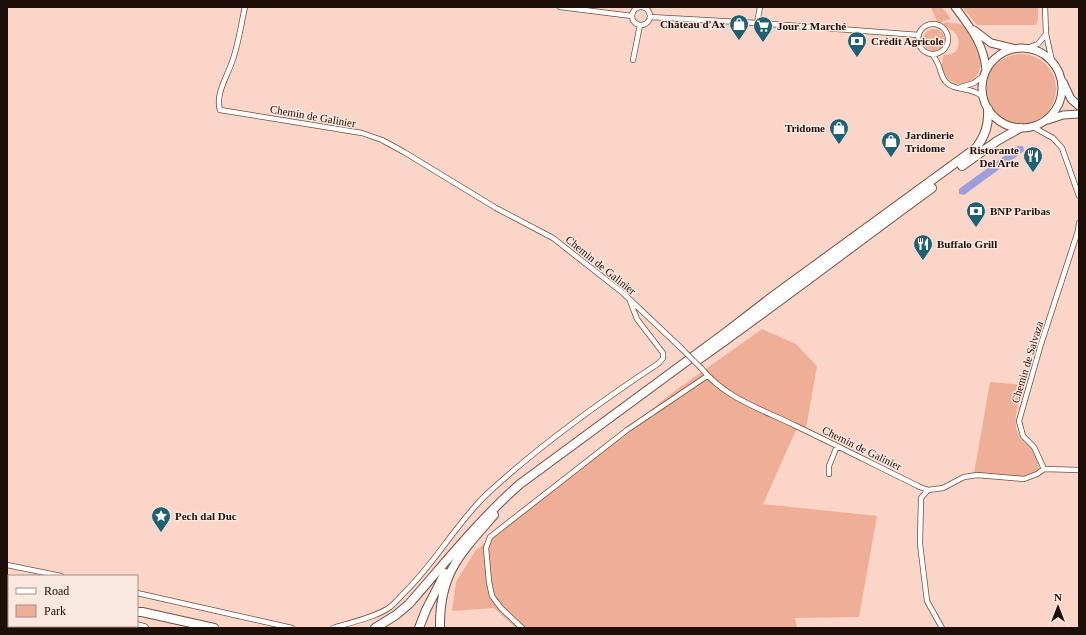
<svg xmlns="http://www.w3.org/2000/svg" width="1086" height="635" font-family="Georgia,serif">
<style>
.green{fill:#efae96}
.water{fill:#9b9fdc}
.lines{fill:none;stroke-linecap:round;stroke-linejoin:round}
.street-casing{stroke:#744d3f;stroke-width:6}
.primary-casing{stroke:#744d3f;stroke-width:9}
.highway-casing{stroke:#744d3f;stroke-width:10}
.street{stroke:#fff;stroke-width:4.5}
.primary{stroke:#fff;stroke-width:7}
.highway{stroke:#fff;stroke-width:8}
.street-bridge-casing{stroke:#744d3f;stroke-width:6;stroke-linecap:butt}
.street-bridge{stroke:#fff;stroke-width:4.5}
.labels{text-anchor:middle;stroke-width:3;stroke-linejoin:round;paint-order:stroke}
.poi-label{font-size:11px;font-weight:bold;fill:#1d0e08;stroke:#fae7e0;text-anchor:start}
.street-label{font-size:11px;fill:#1d0e08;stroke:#fae7e0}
</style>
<rect width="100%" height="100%" fill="#fbd5c7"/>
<path class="green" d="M931,7H942L951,19L939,23L937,21Z
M962,7H1038V19L1036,25H977Z
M946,22C951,23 959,23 964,26C972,32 980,48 981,58C983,73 970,89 955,83C950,81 946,78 944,73C942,67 941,61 944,55C947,55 952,54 954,53C959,50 960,39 956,34C953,31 947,27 943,24Z
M923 40a11 11 0 1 1 22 0a11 11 0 1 1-22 0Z
M986 89a35 35 0 1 1 70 0a35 35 0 1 1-70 0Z
M762,329L796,344L817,366L806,429L797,428L763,504L877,516L859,617L795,618L797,628H516L494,608L452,611L456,582L476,550L672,393Z
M990,382L1024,385C1019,401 1011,420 1019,436C1022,443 1029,444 1033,449C1037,455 1038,463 1039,470L1026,477L1005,476L974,473Z"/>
<path class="water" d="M1018,146H1023L1024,151L964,195L959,194V189Z"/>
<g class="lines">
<g class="street-casing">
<path id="street" d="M245,7C241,24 239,42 233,59C228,76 215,93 220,110L362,133L382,140L404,152L496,208L553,238L623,293L681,348
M560,7L632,16
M1045,7L1046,34L1052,61
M632 16a9 9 0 1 1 18 0a9 9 0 1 1-18 0Z
M650,17L757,23L919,35
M757,23L760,7
M918 39a15 15 0 1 1 30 0a15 15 0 1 1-30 0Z
M1027,48L1038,44L1046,34
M932,54C934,57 936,59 937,62C941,68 940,76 946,82C955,92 971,86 983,97
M633,60L640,25
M961,87L974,83L984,75
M1033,127L1053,138L1062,148L1079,196
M701,368C726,399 762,409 796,426C838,446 879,467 920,487L928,490L943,488L964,477L977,475L1024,479L1037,474L1044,469
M1044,469L1034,447L1023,436L1019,421L1041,344L1078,231L1079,223
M1044,469L1079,470
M829,474V466L837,446
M928,490L921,498L920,544L927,601L942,628
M7,565L61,576
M137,593L292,628
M333,628C349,623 377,617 390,607C395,603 400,597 405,592C436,562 457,522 488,493C540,445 600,402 659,363L663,358V353L637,319L630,301
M522,628L501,608L492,596L489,582L486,548L490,537L627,430L707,376"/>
</g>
<g class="primary-casing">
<path id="primary" d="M955,7C970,27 984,44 986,70
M974,30L991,43L1012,48
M982 88a40 40 0 1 1 80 0a40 40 0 1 1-80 0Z
M1063,82L1071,99L1079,106
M1048,120L1063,115L1079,114"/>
</g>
<g class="highway-casing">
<path id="highway" d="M962,166L997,141L1020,128
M698,360C777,304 854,245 932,188
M7,586H9
M7,596H9
M137,612H142L214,628
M136,626L144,628
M375,628L396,615L409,604C445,563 479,520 520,484L725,333L773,296L976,148C985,136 989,125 988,109
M419,628L426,610L445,573
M440,628C439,573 461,553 494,515"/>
</g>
<use href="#street" class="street"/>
<use href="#primary" class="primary"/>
<use href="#highway" class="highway"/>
<g class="street-bridge-casing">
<path id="street-bridge" d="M681,348L701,368"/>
</g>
<use href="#street-bridge" class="street-bridge"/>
</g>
<defs>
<g id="shop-pin" transform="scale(1)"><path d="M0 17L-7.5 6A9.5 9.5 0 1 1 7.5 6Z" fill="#1e6174" stroke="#fae7e0"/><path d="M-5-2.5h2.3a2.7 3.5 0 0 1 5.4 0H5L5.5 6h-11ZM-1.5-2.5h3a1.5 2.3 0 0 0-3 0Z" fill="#fff"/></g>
<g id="supermarket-pin" transform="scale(1)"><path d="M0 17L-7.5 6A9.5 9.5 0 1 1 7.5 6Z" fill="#1e6174" stroke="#fae7e0"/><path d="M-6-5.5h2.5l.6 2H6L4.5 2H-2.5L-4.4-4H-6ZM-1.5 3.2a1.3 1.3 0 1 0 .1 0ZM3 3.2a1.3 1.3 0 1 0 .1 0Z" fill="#fff"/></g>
<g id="bank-pin" transform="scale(1)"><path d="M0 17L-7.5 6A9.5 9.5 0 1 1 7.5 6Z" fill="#1e6174" stroke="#fae7e0"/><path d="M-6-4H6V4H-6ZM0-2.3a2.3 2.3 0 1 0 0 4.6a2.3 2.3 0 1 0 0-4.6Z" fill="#fff"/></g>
<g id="restaurant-pin" transform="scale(1)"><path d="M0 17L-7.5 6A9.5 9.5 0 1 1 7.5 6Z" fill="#1e6174" stroke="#fae7e0"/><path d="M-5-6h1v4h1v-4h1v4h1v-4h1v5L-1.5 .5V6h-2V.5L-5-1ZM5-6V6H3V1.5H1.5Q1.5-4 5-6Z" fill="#fff"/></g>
<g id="sight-pin" transform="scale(1)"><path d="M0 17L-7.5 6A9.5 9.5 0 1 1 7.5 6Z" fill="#1e6174" stroke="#fae7e0"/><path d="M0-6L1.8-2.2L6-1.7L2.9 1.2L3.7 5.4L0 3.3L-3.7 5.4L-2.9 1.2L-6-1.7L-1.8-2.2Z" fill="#fff"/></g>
</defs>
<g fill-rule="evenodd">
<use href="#shop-pin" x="739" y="24"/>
<use href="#supermarket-pin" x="763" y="26"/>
<use href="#bank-pin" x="857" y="41"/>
<use href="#shop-pin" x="839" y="128"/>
<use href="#shop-pin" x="891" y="141"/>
<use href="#restaurant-pin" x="1033" y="156"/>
<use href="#bank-pin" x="976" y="211"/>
<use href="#restaurant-pin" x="923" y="244"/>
<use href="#sight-pin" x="161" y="516"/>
</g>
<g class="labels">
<g class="poi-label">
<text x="725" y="28" text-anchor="end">Château d'Ax</text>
<text x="777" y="30">Jour 2 Marché</text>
<text x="871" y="45">Crédit Agricole</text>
<text x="825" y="132" text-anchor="end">Tridome</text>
<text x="905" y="139">Jardinerie<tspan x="905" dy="13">Tridome</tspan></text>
<text x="1019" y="154" text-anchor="end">Ristorante<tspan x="1019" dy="13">Del Arte</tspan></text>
<text x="990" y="215">BNP Paribas</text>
<text x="937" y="248">Buffalo Grill</text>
<text x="175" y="520">Pech dal Duc</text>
</g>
<g class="street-label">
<text transform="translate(313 116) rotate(10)" y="4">Chemin de Galinier</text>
<text transform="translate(601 265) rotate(39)" y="4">Chemin de Galinier</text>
<text transform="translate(1027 362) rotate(-73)" y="4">Chemin de Salvaza</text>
<text transform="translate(862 448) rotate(26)" y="4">Chemin de Galinier</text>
</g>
</g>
<rect width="1086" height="635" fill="none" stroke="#1d0e08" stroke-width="16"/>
<rect x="8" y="575" width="130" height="52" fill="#fae7e0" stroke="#a2908a"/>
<rect x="16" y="588" width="20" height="6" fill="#ffffff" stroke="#a2908a"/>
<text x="44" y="595" font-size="12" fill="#1d0e08">Road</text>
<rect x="16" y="605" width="20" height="12" fill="#efae96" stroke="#a2908a"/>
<text x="44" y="615" font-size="12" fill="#1d0e08">Park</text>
<g transform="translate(1058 607)" stroke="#fae7e0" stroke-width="3" paint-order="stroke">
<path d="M0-3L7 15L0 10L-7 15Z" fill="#1d0e08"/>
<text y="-6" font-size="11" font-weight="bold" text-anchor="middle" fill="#1d0e08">N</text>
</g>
</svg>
